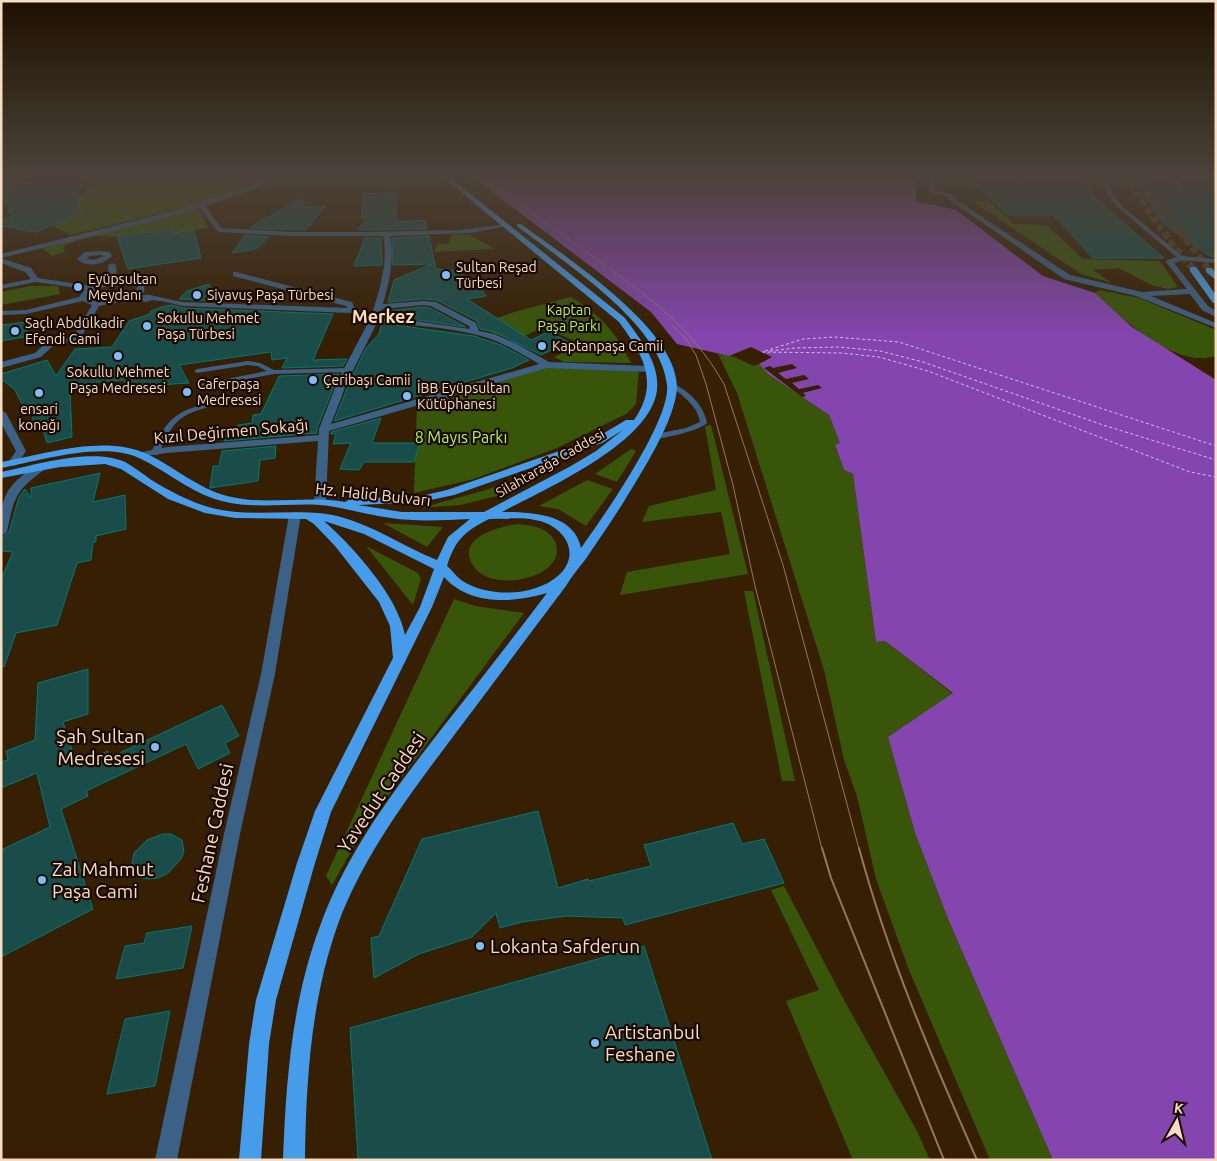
<svg xmlns="http://www.w3.org/2000/svg" width="1217" height="1161" font-family="Ubuntu,sans-serif">
<style>
.green{fill:#395509}
.water{fill:#8445af}
.pier{fill:#361f02}
.lines{fill:none;stroke-linecap:round;stroke-linejoin:round}
.ferry{stroke:#d7bbf0;stroke-width:1;stroke-dasharray:3 2.5;stroke-linecap:butt}
.building{fill:#1a4d4a;stroke:#017a75}
.primary-tunnel{stroke:#533c1f;stroke-width:7;stroke-dasharray:7 3;stroke-linecap:butt}
.service{fill:#3b6187;fill-rule:evenodd}
.pedestrian{fill:#3b6187;fill-rule:evenodd}
.minor{fill:#3b6187;fill-rule:evenodd}
.primary{fill:#469cea;fill-rule:evenodd}
.tram-far1{stroke:#91795d;stroke-width:1}
.tram{stroke:#91795d;stroke-width:2}
.poi-dot{fill:#7fbdfa;stroke:#1a0900;stroke-width:2}
.labels{text-anchor:middle;stroke-width:4.5;stroke-linejoin:round;paint-order:stroke}
.far-poi-label{font-size:14px;fill:#f6ddc2;stroke:#1a0900;text-anchor:start}
.far-park-label{font-size:14px;fill:#b3f455;stroke:#1a0900}
.far-street-label{font-size:14px;fill:#f6ddc2;stroke:#1a0900}
.street-label{font-size:16px;fill:#f6ddc2;stroke:#1a0900}
.park-label{font-size:16px;fill:#b3f455;stroke:#1a0900}
.far-district-label{font-size:18px;font-weight:bold;fill:#fcdebe;stroke:#1a0900}
.near-poi-label{font-size:19px;fill:#f6ddc2;stroke:#1a0900;text-anchor:start}
.near-street-label{font-size:19px;fill:#f6ddc2;stroke:#1a0900}
</style>
<rect width="100%" height="100%" fill="#361f02"/>
<path class="green" d="M104,175H279L189,207L70,235L53,226L27,217L66,205L103,180Z
M976,201H988L1014,224L1047,225L1083,259L1160,261L1178,287L1168,289L1151,285L1119,268L1093,270L1112,283L1081,274L975,203Z
M197,209L201,212L208,228L173,233L171,229L112,237C96,234 80,239 65,245L63,249L66,252L52,256L43,249L61,242Z
M453,234H468L495,249L434,252L437,244H448Z
M30,286H58L60,294L1,305V292Z
M1099,290L1139,298L1216,330V356C1174,369 1123,319 1095,293Z
M571,297C603,317 614,330 631,363L564,362L554,357L581,344L544,327L516,340L495,334L478,325L514,312Z
M718,354L732,356L754,366L759,364L768,374L829,415L840,443L835,446L844,470L853,474L876,642L885,641L953,694L888,737L915,833L948,919L1053,1160H990L909,970L876,879L857,796L844,760L824,670L737,393Z
M547,363L639,370L636,404L626,414L557,448L474,479L414,493L417,404Z
M711,425L748,574L620,595L627,572L730,554L721,512L642,522L649,506L716,490L705,426Z
M631,449L636,451L617,482L595,474Z
M553,465L557,467L497,496L460,505L421,508L486,490Z
M587,480L613,489L586,526L558,509L539,506Z
M383,523L443,527L427,547Z
M518,524C527,525 536,526 544,530C561,540 561,559 545,570C527,583 485,587 472,564C457,537 500,526 518,524Z
M366,546L418,573L421,579L413,605Z
M744,591H753L795,781H782Z
M454,599L475,606L524,613L365,827L332,885L326,876Z
M784,886L844,1000L917,1131L930,1160H853L786,1001L819,990L771,890Z"/>
<path class="water" d="M470,175H916V201L956,210L1043,276L1095,293L1132,327L1216,380V1160H1053L948,919L915,833L888,737L953,693L885,641L876,642L853,474L844,470L835,445L840,443L829,415L768,374L759,364L772,357L751,347L729,356L677,344L651,312Z"/>
<path class="pier" d="M792,364L797,368L778,373L786,379L804,375L809,379L792,383L799,389L818,385L822,388L803,393L806,396L802,397L764,368L770,366L773,368Z"/>
<g class="lines">
<path class="ferry" d="M765,351L803,339L834,337L899,342L1216,446
M770,351L795,348L839,347L880,351L923,362L1103,425L1216,460
M762,352L842,353L879,357L928,371L1190,472L1216,477"/>
</g>
<path class="building" d="M965,175H1083L1094,197L1164,258H1093L1054,215H1008Z
M1132,175H1168L1179,190L1185,188L1176,175H1211L1216,181V257L1209,256L1163,223Z
M83,178L77,198L81,213L36,232L1,226V220L13,217L7,211L11,210L1,197V189L20,186L21,183Z
M396,192V222L425,220L427,229L358,230L367,217H361L364,194Z
M301,198L305,202L300,207H325L306,230L249,228Z
M172,229L173,233L194,230L201,258L128,269L117,237Z
M245,235L269,237L256,249L232,253Z
M429,236L436,269L458,271L470,282L476,281L486,296L467,299L531,340L548,332L569,342L541,355L495,332L480,329L477,321L437,300L423,299L388,302L394,280L432,264L393,265L392,238Z
M365,238H381L382,265L354,266Z
M209,284L218,301L179,299L187,291Z
M172,305L183,308L333,314L313,360L347,359L343,366L282,368L287,358L272,360L271,352L179,365L189,383L126,387L124,380L97,382L92,389L70,391L72,437L47,443L43,429L33,431V403L23,406L15,390L1,379V374L47,360L56,376L75,349L112,347L129,321L150,314L151,311L161,307Z
M423,307L430,308L466,327L384,315L386,311Z
M34,321L24,337L1,341V325Z
M382,323L474,336L501,345L529,360L512,368L334,421L350,381L366,348L379,334Z
M339,374L317,428V433L224,441L226,429L237,428L238,425L252,423L253,415L261,414L279,376Z
M381,418L372,443H420L414,462H364L359,470L340,469L351,443L333,444L336,434H331V432Z
M276,446L275,458L260,460L258,481L210,488L213,466H219L222,451Z
M100,473L93,502L125,495L126,529L96,536V542H93L91,560L77,563L57,625L16,633L4,667H1V579L13,552L1,551V538L9,532L19,497L25,489L31,498V488Z
M88,669V714L63,722L77,765L108,751L109,758L222,705L239,736L225,743L230,753L198,769L186,744L86,791L88,796L61,809L93,909L1,957V850L50,827L37,773L1,788V762L8,760L6,751L35,740L38,683Z
M538,811L558,888L588,879L589,881L651,866L644,845L733,823L742,844L764,839L784,883L625,925L623,918L566,916L522,922L500,928L496,913L472,937L419,954L374,978L371,938L379,936L422,839Z
M163,834H171L182,840L184,852L181,859L168,873L158,878L149,879L141,878L134,874L131,868L134,853L147,840Z
M192,926L183,968L116,979L125,946L144,943L147,933Z
M644,946L712,1160H358L350,1028Z
M170,1011L155,1086L107,1094L125,1019Z"/>
<g class="lines">
<path class="primary-tunnel" d="M1124,175L1172,244L1193,269
M1138,175L1209,270"/>
<path class="service" d="M411,175L419,177L411,181L363,182L361,181L363,180L410,179L413,177Z
M1096,175H1100L1120,204L1183,257V259H1179L1116,206Z
M1170,175H1174L1183,188H1179Z
M248,361L260,363L274,370L348,368L351,370L348,372L274,374L203,387L200,385L201,384L267,371L257,366L248,365L197,373L194,371L197,369Z
M672,383C688,390 704,405 707,423C699,431 663,439 651,439V435L686,428L700,422C697,405 683,396 670,386V384Z
M247,395L249,396V398C229,403 193,407 178,421C168,430 164,443 158,455H152L151,453C157,440 164,425 175,417C190,404 227,400 247,395Z"/>
<path class="pedestrian" d="M101,251L110,252L112,256C103,265 87,268 77,259L85,252ZM101,255L104,256L94,260L86,259L90,256Z
M1,258L31,268L38,278L91,286L109,280L108,265L112,263L116,265L117,279H128L145,283L144,292L141,295H150L172,300L168,302L152,300L146,302L134,299L99,306L79,341L55,344L41,357L1,368V362L35,353L49,340L73,337L92,305L83,301L26,314L1,315V311L26,310L79,297L85,289L36,282L1,289V285L31,279L25,272L1,263ZM119,283L138,286C134,300 98,306 87,297L96,289Z
M1,410L6,413L26,451L17,465L13,466L8,463L16,451L1,423Z
M295,512L301,515L275,674L240,834L177,1160H155L224,834L261,674L289,515Z"/>
<path class="minor" d="M278,175H287L252,190L205,206L221,228L292,232H365L460,230L507,224V226L471,233L390,236C395,257 389,283 383,304L423,301L436,302L476,323L479,331L494,334L517,344L549,362L650,366L655,369L650,372L547,368L329,431L326,502L320,505L314,502L318,441L167,453L138,457L137,455L138,453L167,447L319,435V429L338,380L370,319L351,313L183,306L162,301L166,299L183,302L347,308L346,306L233,276V272H236L352,302L355,309L372,314C379,291 389,261 383,236H292L219,232L217,231L200,208L147,223L1,258V254L178,210ZM423,305L431,306L469,326L470,329L380,316L382,309ZM378,321C414,326 453,327 488,338C506,344 523,355 539,364L331,424L348,380Z
M927,175H933L934,190L951,194L958,201L1070,275L1142,292L1187,289L1166,262L1167,260L1181,256L1216,259V263L1182,260L1174,263L1208,306L1216,311V317L1202,310L1190,294L1151,296L1216,323V328L1136,296L1064,279L954,203L947,196L929,192Z
M40,465L44,466L45,468L44,470C15,491 14,498 7,532L1,536C1,508 0,493 23,475C28,471 34,466 40,465Z"/>
<path class="primary" d="M440,175H447L625,318C640,339 660,363 657,390C651,443 545,489 502,512C530,512 574,513 581,548C603,517 671,420 667,385C661,323 563,262 517,226V224H521C564,256 677,328 677,387C676,420 640,475 623,503C611,522 598,541 585,560C578,569 571,577 566,586C529,635 492,685 455,734C410,794 364,854 338,924C311,1000 306,1080 305,1160H283C286,1080 292,1001 320,926C347,851 395,789 443,727C478,683 513,638 547,593C514,603 470,606 444,577L432,607L331,812L315,863L276,1000L269,1044L261,1160H239L249,1044L256,1000L297,863L315,811L393,658L390,626L379,602L335,546L314,524L306,519L235,518L205,513L168,499L121,469L105,464L60,467L1,478V472C35,465 92,447 125,462C134,467 142,473 150,479C169,491 190,502 212,508C251,518 293,508 333,515C370,523 402,546 437,560L448,537L470,519C444,520 417,522 391,518C367,515 344,507 320,505C288,503 257,509 226,502C193,495 169,472 139,458C101,441 40,461 1,468V462C45,454 105,434 147,454C175,467 197,488 227,496C266,506 306,495 345,502L350,499L421,496L447,490L594,439L626,420H634C660,382 643,355 619,322ZM623,430L596,451L571,466L484,512H402L358,505L421,502L454,495L602,443ZM489,519C504,519 520,517 535,520C562,524 583,552 559,575C535,597 488,598 461,580C456,576 452,570 447,566C455,540 465,531 489,519ZM324,521L364,534L434,569L420,607L405,635C397,595 354,548 324,521Z
M1190,267H1196L1216,295V303H1213L1190,271Z
M1206,268H1212L1216,273V280L1206,272Z"/>
<path class="tram-far1" d="M482,175C517,202 553,228 589,254C643,293 690,324 724,384L783,565L859,849
M672,325L685,338L696,355L706,384L733,485L755,586L822,849"/>
<path class="tram" d="M822,848L831,878L944,1160
M859,848C888,956 932,1058 977,1160"/>
</g>
<linearGradient id="sky" x2="0" y2="1"><stop stop-color="#1e1101"/><stop offset="0.52" stop-color="#4c4239"/><stop offset="1" stop-color="#4c4239" stop-opacity="0"/></linearGradient>
<rect width="1217" height="338" fill="url(#sky)"/>
<g class="poi-dot">
<circle cx="446" cy="275" r="5"/>
<circle cx="78" cy="287" r="5"/>
<circle cx="197" cy="295" r="5"/>
<circle cx="147" cy="326" r="5"/>
<circle cx="15" cy="331" r="5"/>
<circle cx="542" cy="346" r="5"/>
<circle cx="118" cy="356" r="5"/>
<circle cx="313" cy="380" r="5"/>
<circle cx="187" cy="392" r="5"/>
<circle cx="39" cy="393" r="5"/>
<circle cx="407" cy="396" r="5"/>
<circle cx="155" cy="747" r="5"/>
<circle cx="42" cy="880" r="5"/>
<circle cx="480" cy="946" r="5"/>
<circle cx="595" cy="1043" r="5"/>
</g>
<g class="labels">
<g class="far-poi-label">
<text x="456" y="272">Sultan Reşad<tspan x="456" dy="16">Türbesi</tspan></text>
<text x="88" y="284">Eyüpsultan<tspan x="88" dy="16">Meydanı</tspan></text>
<text x="207" y="300">Siyavuş Paşa Türbesi</text>
<text x="157" y="323">Sokullu Mehmet<tspan x="157" dy="16">Paşa Türbesi</tspan></text>
<text x="25" y="328">Saçlı Abdülkadir<tspan x="25" dy="16">Efendi Cami</tspan></text>
<text x="552" y="351">Kaptanpaşa Camii</text>
<text x="118" y="377" text-anchor="middle">Sokullu Mehmet<tspan x="118" dy="16">Paşa Medresesi</tspan></text>
<text x="323" y="385">Çeribaşı Camii</text>
<text x="197" y="389">Caferpaşa<tspan x="197" dy="16">Medresesi</tspan></text>
<text x="417" y="393">İBB Eyüpsultan<tspan x="417" dy="16">Kütüphanesi</tspan></text>
<text x="39" y="414" text-anchor="middle">ensari<tspan x="39" dy="16">konağı</tspan></text>
</g>
<g class="far-park-label">
<text x="569" y="315">Kaptan<tspan x="569" dy="16">Paşa Parkı</tspan></text>
</g>
<g class="far-street-label">
<text transform="translate(550 463) rotate(-30)" y="5">Silahtarağa Caddesi</text>
</g>
<g class="street-label">
<text transform="translate(231 431) rotate(-5)" y="6">Kızıl Değirmen Sokağı</text>
<text transform="translate(373 494) rotate(6)" y="6">Hz. Halid Bulvarı</text>
</g>
<g class="park-label">
<text x="461" y="443">8 Mayıs Parkı</text>
</g>
<g class="far-district-label">
<text x="383" y="323">Merkez</text>
</g>
<g class="near-poi-label">
<text x="145" y="743" text-anchor="end">Şah Sultan<tspan x="145" dy="22">Medresesi</tspan></text>
<text x="52" y="876">Zal Mahmut<tspan x="52" dy="22">Paşa Cami</tspan></text>
<text x="490" y="953">Lokanta Safderun</text>
<text x="605" y="1039">Artistanbul<tspan x="605" dy="22">Feshane</tspan></text>
</g>
<g class="near-street-label">
<text transform="translate(381 792) rotate(-56)" y="7">Yavedut Caddesi</text>
<text transform="translate(212 833) rotate(-78)" y="7">Feshane Caddesi</text>
</g>
</g>
<rect width="1217" height="1161" fill="none" stroke="#f6ddc2" stroke-width="5"/>
<g transform="translate(1177 1121) rotate(8)" stroke="#1a0900" stroke-width="4" paint-order="stroke">
<path d="M0-4L9 19L0 12L-9 19Z" fill="#f6ddc2"/>
<text y="-8" font-size="14" font-weight="bold" text-anchor="middle" fill="#f6ddc2">K</text>
</g>
</svg>
